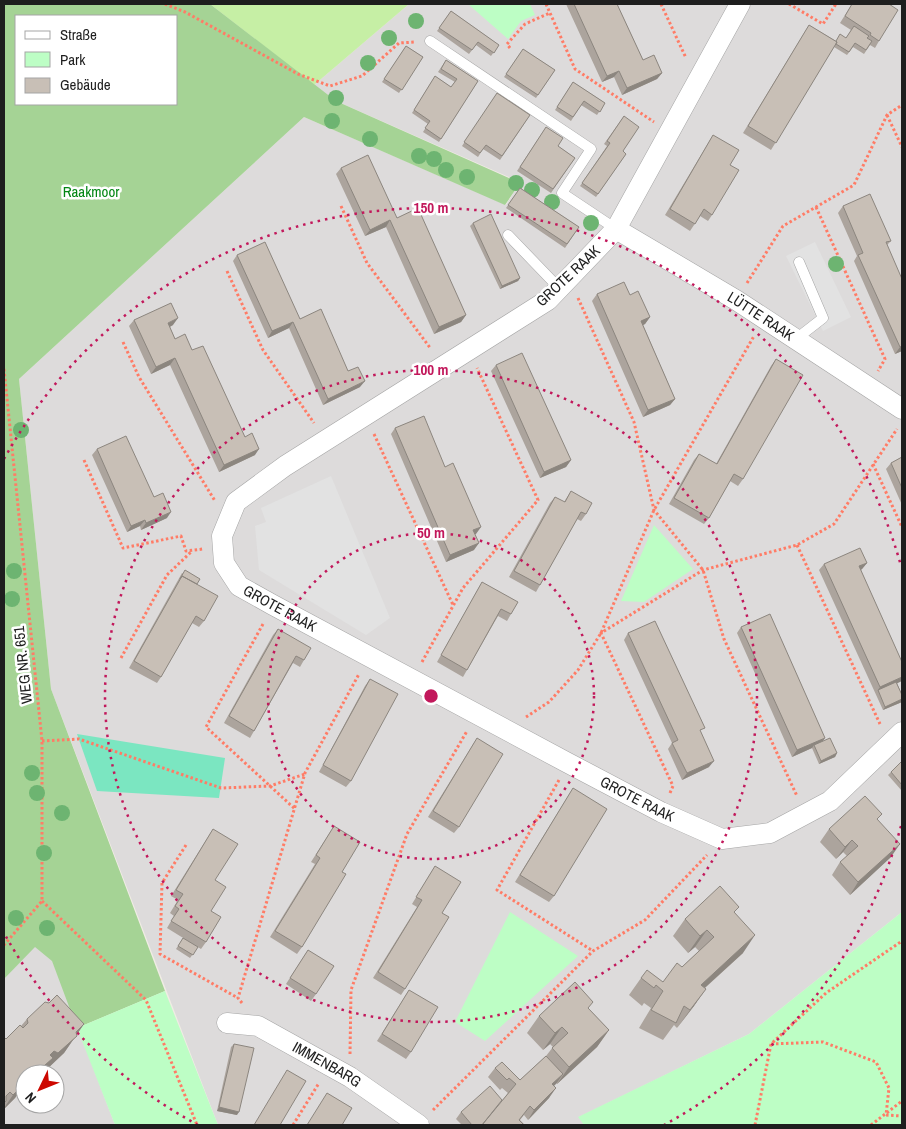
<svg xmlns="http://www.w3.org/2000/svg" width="906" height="1129" font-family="'Archivo Narrow',sans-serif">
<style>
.residential{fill:#dddbdb;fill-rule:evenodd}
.grass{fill:#c6efa5}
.forest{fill:#a5d395;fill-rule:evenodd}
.park{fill:#bdfec5}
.pitch{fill:#7be6c1}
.parking{fill:#e2e2e2}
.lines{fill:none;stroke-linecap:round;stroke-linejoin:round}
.lane-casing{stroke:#a5a5a5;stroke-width:11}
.street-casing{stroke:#a5a5a5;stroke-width:21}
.path{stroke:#ff7c66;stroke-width:3;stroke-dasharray:2.5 2.5;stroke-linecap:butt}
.lane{stroke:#fff;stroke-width:10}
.street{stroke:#fff;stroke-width:20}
.tree{fill:#6db471}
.wall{fill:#aca49d}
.shaded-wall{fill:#8c867f}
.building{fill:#c8bfb6;stroke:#8c867f}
.ring{fill:none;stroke:#c2185b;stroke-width:2.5;stroke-dasharray:2.5 5}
.labels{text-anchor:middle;stroke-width:5;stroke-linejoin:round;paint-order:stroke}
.park-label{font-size:15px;fill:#028613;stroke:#fff}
.street-label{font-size:15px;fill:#1e1e1e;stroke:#fff}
.centre{fill:#c2185b;stroke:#fff;stroke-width:2.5}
.ring-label{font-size:15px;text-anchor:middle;font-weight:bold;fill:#c2185b;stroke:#fff;stroke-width:5;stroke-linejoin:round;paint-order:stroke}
</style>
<rect width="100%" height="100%" fill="#f0ece4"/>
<path class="residential" d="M409,4H902V912L749,1034L579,1117L584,1125H218L51,689L19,379L304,117L506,205L520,182L336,101L314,85Z
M35,946L52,960L115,1125H4V979ZM25,1074H55V1104H25Z"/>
<path class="grass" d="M210,4H409L314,85Z"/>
<path class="forest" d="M4,4H210L336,101L520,183L505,205L304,117L19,379L51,689L165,991L77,1028L52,961L35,947L4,979ZM16,16H176V104H16Z"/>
<path class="park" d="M468,4H530L535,15L521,21L508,39Z
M654,525L693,569L644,602L621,601Z
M510,912L578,956L485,1041L455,1022Z
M902,912V1125H584L578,1117L749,1034Z
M165,991L218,1125H115L77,1028Z"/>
<path class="pitch" d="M77,734L225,758L219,798L97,791Z"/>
<path class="parking" d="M815,242L851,317L823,331L786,256Z
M331,476L390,618L366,635L259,570L255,526L266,522L261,508Z"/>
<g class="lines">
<g class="lane-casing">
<path id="lane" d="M430,41L591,149L562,193L616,229
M508,235L559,288
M796,339L823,318L799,262"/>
</g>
<g class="street-casing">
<g id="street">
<path id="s1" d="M740,4L616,229L548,300L285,466L236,502L222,536L224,563L239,586L273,605L568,763L661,812L722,839L770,833L830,801L902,732"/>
<path id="s2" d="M616,229L736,300L902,409"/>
<path id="s3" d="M227,1023L258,1026L350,1077L419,1125"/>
</g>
</g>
<path class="path" d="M165,4L185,12L298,74L330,86L362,76L399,43L415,42
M546,4L575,69L654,122
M661,4L686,58
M789,4L823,24L836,4
M510,48L507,44L525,24L550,13
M887,115L902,147
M341,206L367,263L431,349
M816,207L885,359L878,371
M227,271L263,350L314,423
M747,283L783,226L854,185L887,115L902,105
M578,298L634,422L654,510L703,570L724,639L797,796
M123,342L139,377L215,501
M4,369L42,741V901L4,945
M374,434L453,605
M84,460L123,548L181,536L186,551L203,549
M873,464L902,527
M797,545L880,724
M263,624L206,727L295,809
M121,658L167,575L192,551
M422,662L463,588L538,500L477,368
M526,717L549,702L578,670L601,633L654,510L754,336
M42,741L79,739L221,788L270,786L305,774
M559,780L497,890L593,951
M670,793L673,786L601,633L703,570L797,545L834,524L897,429
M186,845L162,883L160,954L238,998
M42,901L146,1000L197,1125
M242,1003L238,998L305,773L359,674
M771,1044L823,1042L876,1062L889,1088L886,1115L902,1116
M350,1054L351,990L407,834L467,731
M433,1110L593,951L645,920L707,855
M293,1125L319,1083
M755,1125L771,1044L826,993L902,941
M871,1125L902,1101"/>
<use href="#lane" class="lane"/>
<use href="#street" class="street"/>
</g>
<g class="tree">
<circle cx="416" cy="21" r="8"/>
<circle cx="389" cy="38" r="8"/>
<circle cx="368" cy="63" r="8"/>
<circle cx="336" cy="98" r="8"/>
<circle cx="332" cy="121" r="8"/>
<circle cx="370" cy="139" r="8"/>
<circle cx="419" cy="156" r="8"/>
<circle cx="434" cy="159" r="8"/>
<circle cx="446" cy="170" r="8"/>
<circle cx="467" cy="177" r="8"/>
<circle cx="516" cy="183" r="8"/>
<circle cx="532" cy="190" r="8"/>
<circle cx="552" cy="202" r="8"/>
<circle cx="591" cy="223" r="8"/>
<circle cx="836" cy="264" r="8"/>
<circle cx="21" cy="430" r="8"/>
<circle cx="14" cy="571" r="8"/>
<circle cx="12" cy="599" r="8"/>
<circle cx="32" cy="773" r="8"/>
<circle cx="37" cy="793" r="8"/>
<circle cx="62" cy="813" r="8"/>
<circle cx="44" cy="853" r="8"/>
<circle cx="16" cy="918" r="8"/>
<circle cx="47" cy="928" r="8"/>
</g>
<path class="wall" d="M566,4H617L643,60L662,73L657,79L622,95L614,77L602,82Z
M852,4H889L879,41L875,48L870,45L864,54L853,47L847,55L834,47L771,150L743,133L809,25L836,41L846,38L851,30L840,23Z
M451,11L499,45L491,56L476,45L469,54L437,31Z
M406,46L423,57L399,93L382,82Z
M523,49L555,70L536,98L504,77Z
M446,60L478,81L439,142L423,132L428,124L412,113L435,76L451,87L455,82L438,72Z
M573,82L605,103L597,115L581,105L571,121L555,110Z
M497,93L530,115L500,160L483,149L478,157L462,146Z
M624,116L623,151L626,154L596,197L580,186L607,146L604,144Z
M546,127L558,146L575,158L551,193L517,171Z
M713,135L730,165L712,215L708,221L700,216L690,231L665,215Z
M341,168L397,218L466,315L461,322L434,334L386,227L365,236L336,174Z
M520,188L579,227L565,248L506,208Z
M843,206L891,241L887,245L902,351L895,354L854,261L857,256L838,213Z
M473,223L520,278L518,281L500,289L470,226Z
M237,255L300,319L360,387L323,405L289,328L268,338L233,261Z
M597,294L630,295L650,317L645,324L643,325L675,399L670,405L643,417L592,301Z
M134,320L173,325L170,327L175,339L192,350L245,437L255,455L219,472L170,365L151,374L129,326Z
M776,359L743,479L738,486L730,481L709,518L704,524L669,504L694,460L699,454L716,464L771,366Z
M496,365L571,460L566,467L540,478L491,371Z
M395,428L445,467L476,534H475L474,550L446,562L391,434Z
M97,449L154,497L167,518L141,530L140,526L127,532L92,455Z
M902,457V505L886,469L891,463Z
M571,491L586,514L581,521L577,519L540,585L536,592L509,577L550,503L555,497L564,502Z
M867,563L862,569L861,570L897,683L902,695V702L883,710L819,570L824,564Z
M182,573L197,584L204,621L199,627L192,623L161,677L157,683L129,668Z
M482,582L511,614L507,621L498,616L467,670L463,677L437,662L478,589Z
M741,627L823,741L837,753L835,757L819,764L812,748L792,757L737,633Z
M278,629L304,660L300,667L293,663L254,731L250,738L224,723L273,635Z
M628,633L701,733L709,767L682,780L668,749L672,743L624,640Z
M370,679L351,781L346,787L319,772L365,686Z
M477,738L459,827L454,833L428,817Z
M902,761V791L888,775Z
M573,788L554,896L549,902L515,882Z
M878,821L891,857L850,895L832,875L840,862L847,856L843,852L836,859L820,842L829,829Z
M334,826L342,872L302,947L297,954L270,937L315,864L311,862Z
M213,829L215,880L206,942L201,949L167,928L174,916L170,913L178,900L171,896Z
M435,866L405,989L401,995L373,978L417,907L412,904Z
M735,913L743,953L705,988L694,1006L677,1028L674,1025L663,1040L639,1028L651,1008L644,1003L642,1006L629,995L641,978L663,982L682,967L699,951L695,947L688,953L673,936L685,919Z
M183,938L198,947L190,958L176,949Z
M308,950L316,994L311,1001L286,984Z
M409,990L411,1052L406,1059L377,1041Z
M589,1009L609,1030L597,1047L557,1084L556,1083L554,1086L549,1098L528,1120L524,1115L520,1120L525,1125H462L456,1119L461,1112H493L508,1093L502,1088L500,1090L488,1077L495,1068L520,1080L546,1056L553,1047L550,1044L543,1050L527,1033L539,1016Z
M27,1019L84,1024L64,1053L46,1070L45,1069L41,1074H25V1089L23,1087L15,1098L4,1109V1037L6,1039L21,1026Z
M234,1044L237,1115L217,1111L231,1047Z"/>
<path class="shaded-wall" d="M619,71L614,77L602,82L607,76Z
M662,73L657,79L622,95L627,88Z
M390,220L386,227L365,236L370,230Z
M520,278L518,281L500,289L502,286Z
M466,315L461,322L434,334L439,327Z
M650,317L645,324L637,328L641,321Z
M178,318L173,325L163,330L168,323Z
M293,322L289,328L268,338L272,331Z
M902,346V351L895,354L900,347Z
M175,358L170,365L151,374L156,367Z
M365,381L360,387L323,405L328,399Z
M675,399L670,405L643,417L648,410Z
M259,449L255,455L219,472L224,465Z
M571,460L566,467L540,478L544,472Z
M171,512L167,518L141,530L146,523Z
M145,520L140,526L127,532L131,526Z
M481,527L476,534L469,537L473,530Z
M479,543L474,550L446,562L450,555Z
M867,563L862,569L854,573L859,566Z
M902,677V681L879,692L878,690L880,687Z
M902,699V702L883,710L885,707Z
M825,738L821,744L814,745L812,748L792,757L797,750Z
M837,753L835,757L819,764L821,761Z
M714,761L709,767L682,780L687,773Z
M852,840L843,852L836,859L845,847Z
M900,844L891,857L850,895L858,882Z
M707,930L695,947L688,953L700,936Z
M755,935L743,953L689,1002L701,985Z
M706,989L694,1006L677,1028L690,1010Z
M84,1024L64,1053L46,1070L45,1069L41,1074H36L50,1055Z
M562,1027L550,1044L543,1050L555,1033Z
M609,1030L597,1047L557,1084L569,1067Z
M563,1074L556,1084L545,1094L552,1084Z
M25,1083V1084L15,1098L4,1109V1108L13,1095Z
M556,1088L549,1098L528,1120L534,1110Z
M219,1107L239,1112L237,1115L217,1111Z"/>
<path class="building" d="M574,4H617L643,60L654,55L662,73L627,88L619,71L607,76Z
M852,4H889L898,10L879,41L870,35L871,33L845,16Z
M451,11L499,45L494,53L478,42L472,50L439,28Z
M809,25L837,42L776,143L748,126Z
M854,26L869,36L867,38L872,41L866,50L855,43L849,52L836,44L837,42L836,41L840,34L846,38Z
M406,46L423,57L402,90L384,79Z
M523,49L555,70L538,95L506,74Z
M446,60L478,81L441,139L425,128L430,121L414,110L435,76L451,87L457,79L441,69Z
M573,82L605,103L600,112L584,101L573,117L557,107Z
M497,93L530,115L502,156L486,145L480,153L464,142Z
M624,116L639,127L623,151L626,154L598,194L582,183L610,143L607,141Z
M546,127L563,138L558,146L575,158L553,189L520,167Z
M713,135L739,150L730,165L739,170L712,215L704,209L695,224L670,209Z
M368,155L397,218L418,208L466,315L439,327L390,220L370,230L341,168Z
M520,188L579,227L567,244L508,205Z
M870,194L891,241L886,242L902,279V346L900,347L858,255L863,253L843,206Z
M491,214L520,278L502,286L473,223Z
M265,242L300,319L321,309L348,371L358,367L365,381L328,399L293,322L272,331L237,255Z
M624,282L630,295L638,291L650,317L641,321L675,399L648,410L597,294Z
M171,303L178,318L168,323L175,339L185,334L192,350L203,346L245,437L252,433L259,449L224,465L175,358L156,367L134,320Z
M522,353L571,460L544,472L496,365Z
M776,359L803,375L743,479L734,474L709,518L674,498L699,454L717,464Z
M424,416L445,467L453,463L481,527L473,530L479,543L450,555L395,428Z
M126,436L154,497L163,493L171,512L146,523L145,520L131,526L97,449Z
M902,457V488L891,463Z
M571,491L592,503L586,514L581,512L540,585L514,571L555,497L565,502Z
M860,548L867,563L859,566L902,662V677L880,687L824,564Z
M185,570L200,579L197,584L182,576L180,579Z
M182,576L218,596L204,621L196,616L161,677L134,661Z
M482,582L518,602L511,614L501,609L467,670L441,655Z
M770,614L825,738L797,750L741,627Z
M655,621L705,728L700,730L714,761L687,773L672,743L678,740L628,633Z
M278,629L311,648L304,660L296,656L254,731L229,716Z
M370,679L398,694L351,781L323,765Z
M896,682L902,695V699L885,707L878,690Z
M477,738L503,754L459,827L433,811Z
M830,738L837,753L821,761L814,745Z
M902,761V785L891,772Z
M573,788L607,809L554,896L520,875Z
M865,796L882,814L877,819L900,844L858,882L840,862L858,846L852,840L845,847L829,829Z
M334,826L360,842L342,872L346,874L302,947L275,931L320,858L316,855Z
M213,829L238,844L215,880L226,887L211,911L221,917L206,942L171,921L179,909L175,906L183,894L176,890Z
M435,866L461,882L442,913L449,917L405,989L378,972L422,900L416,897Z
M720,886L739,907L734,912L755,935L701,985L706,989L690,1010L684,1006L676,1023L651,1010L663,991L656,985L654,988L641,978L647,970L663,982L677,963L682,967L714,937L707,930L700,936L685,919Z
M183,938L198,947L193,955L178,946Z
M308,950L334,966L316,994L290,978Z
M575,982L593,1002L588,1008L609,1030L569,1067L552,1048L568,1033L562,1027L555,1033L539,1016Z
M409,990L438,1007L411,1052L382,1034Z
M57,995L84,1024L76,1032L77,1036L58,1053L54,1051L50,1055L53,1058L37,1072L32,1067L23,1076L25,1078V1083L13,1095L10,1092L6,1096V1101L4,1103V1037L6,1039L20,1025L23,1028L28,1023L27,1019L45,1002L49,1003Z
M234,1044L254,1048L239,1112L219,1107Z
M546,1056L563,1074L552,1084L556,1088L534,1110L530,1106L519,1120L523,1124L522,1125H482L516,1084L509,1078L507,1080L495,1068L502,1062L520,1080Z
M287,1070L306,1081L280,1125H254Z
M490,1086L502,1100L482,1125H472L461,1112Z
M327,1093L352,1108L342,1125H307Z"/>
<g class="ring">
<circle cx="431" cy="696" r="163"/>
<circle cx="431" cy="696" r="326"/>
<path d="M901 826A488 488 0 0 1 664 1125M198 1125A488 488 0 0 1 4 933M4 459A488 488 0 0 1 901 566"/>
</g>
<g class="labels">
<g class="park-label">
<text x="91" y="197">Raakmoor</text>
</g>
<g class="street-label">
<text transform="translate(568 276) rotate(-43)" y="5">GROTE RAAK</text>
<text dy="5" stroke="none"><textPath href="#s2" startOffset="169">LÜTTE RAAK</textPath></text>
<text dy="5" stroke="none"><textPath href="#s1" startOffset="865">GROTE RAAK</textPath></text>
<text transform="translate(23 665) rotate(-96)" y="5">WEG NR. 651</text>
<text dy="5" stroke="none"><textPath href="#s1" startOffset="1270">GROTE RAAK</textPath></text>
<text dy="5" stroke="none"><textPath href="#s3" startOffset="110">IMMENBARG</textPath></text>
</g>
</g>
<circle cx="431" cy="696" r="8" class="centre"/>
<g class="ring-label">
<text x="431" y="213">150 m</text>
<text x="431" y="375">100 m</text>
<text x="431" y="538">50 m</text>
</g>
<rect width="906" height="1129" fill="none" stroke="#1e1e1e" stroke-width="10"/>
<rect x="15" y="15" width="162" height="90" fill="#ffffff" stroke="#a5a5a5"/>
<rect x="25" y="31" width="25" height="8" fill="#ffffff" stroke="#a5a5a5"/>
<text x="60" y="40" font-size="15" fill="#1e1e1e">Straße</text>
<rect x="25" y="52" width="25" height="15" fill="#bdfec5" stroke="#a5a5a5"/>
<text x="60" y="65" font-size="15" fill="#1e1e1e">Park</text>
<rect x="25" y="78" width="25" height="15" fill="#c8bfb6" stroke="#a5a5a5"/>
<text x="60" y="90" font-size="15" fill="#1e1e1e">Gebäude</text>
<g transform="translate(40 1089) rotate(227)"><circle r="24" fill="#ffffff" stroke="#a5a5a5"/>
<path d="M0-4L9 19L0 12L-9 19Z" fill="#cd0800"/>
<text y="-8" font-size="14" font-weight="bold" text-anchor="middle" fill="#1e1e1e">N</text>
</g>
</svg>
